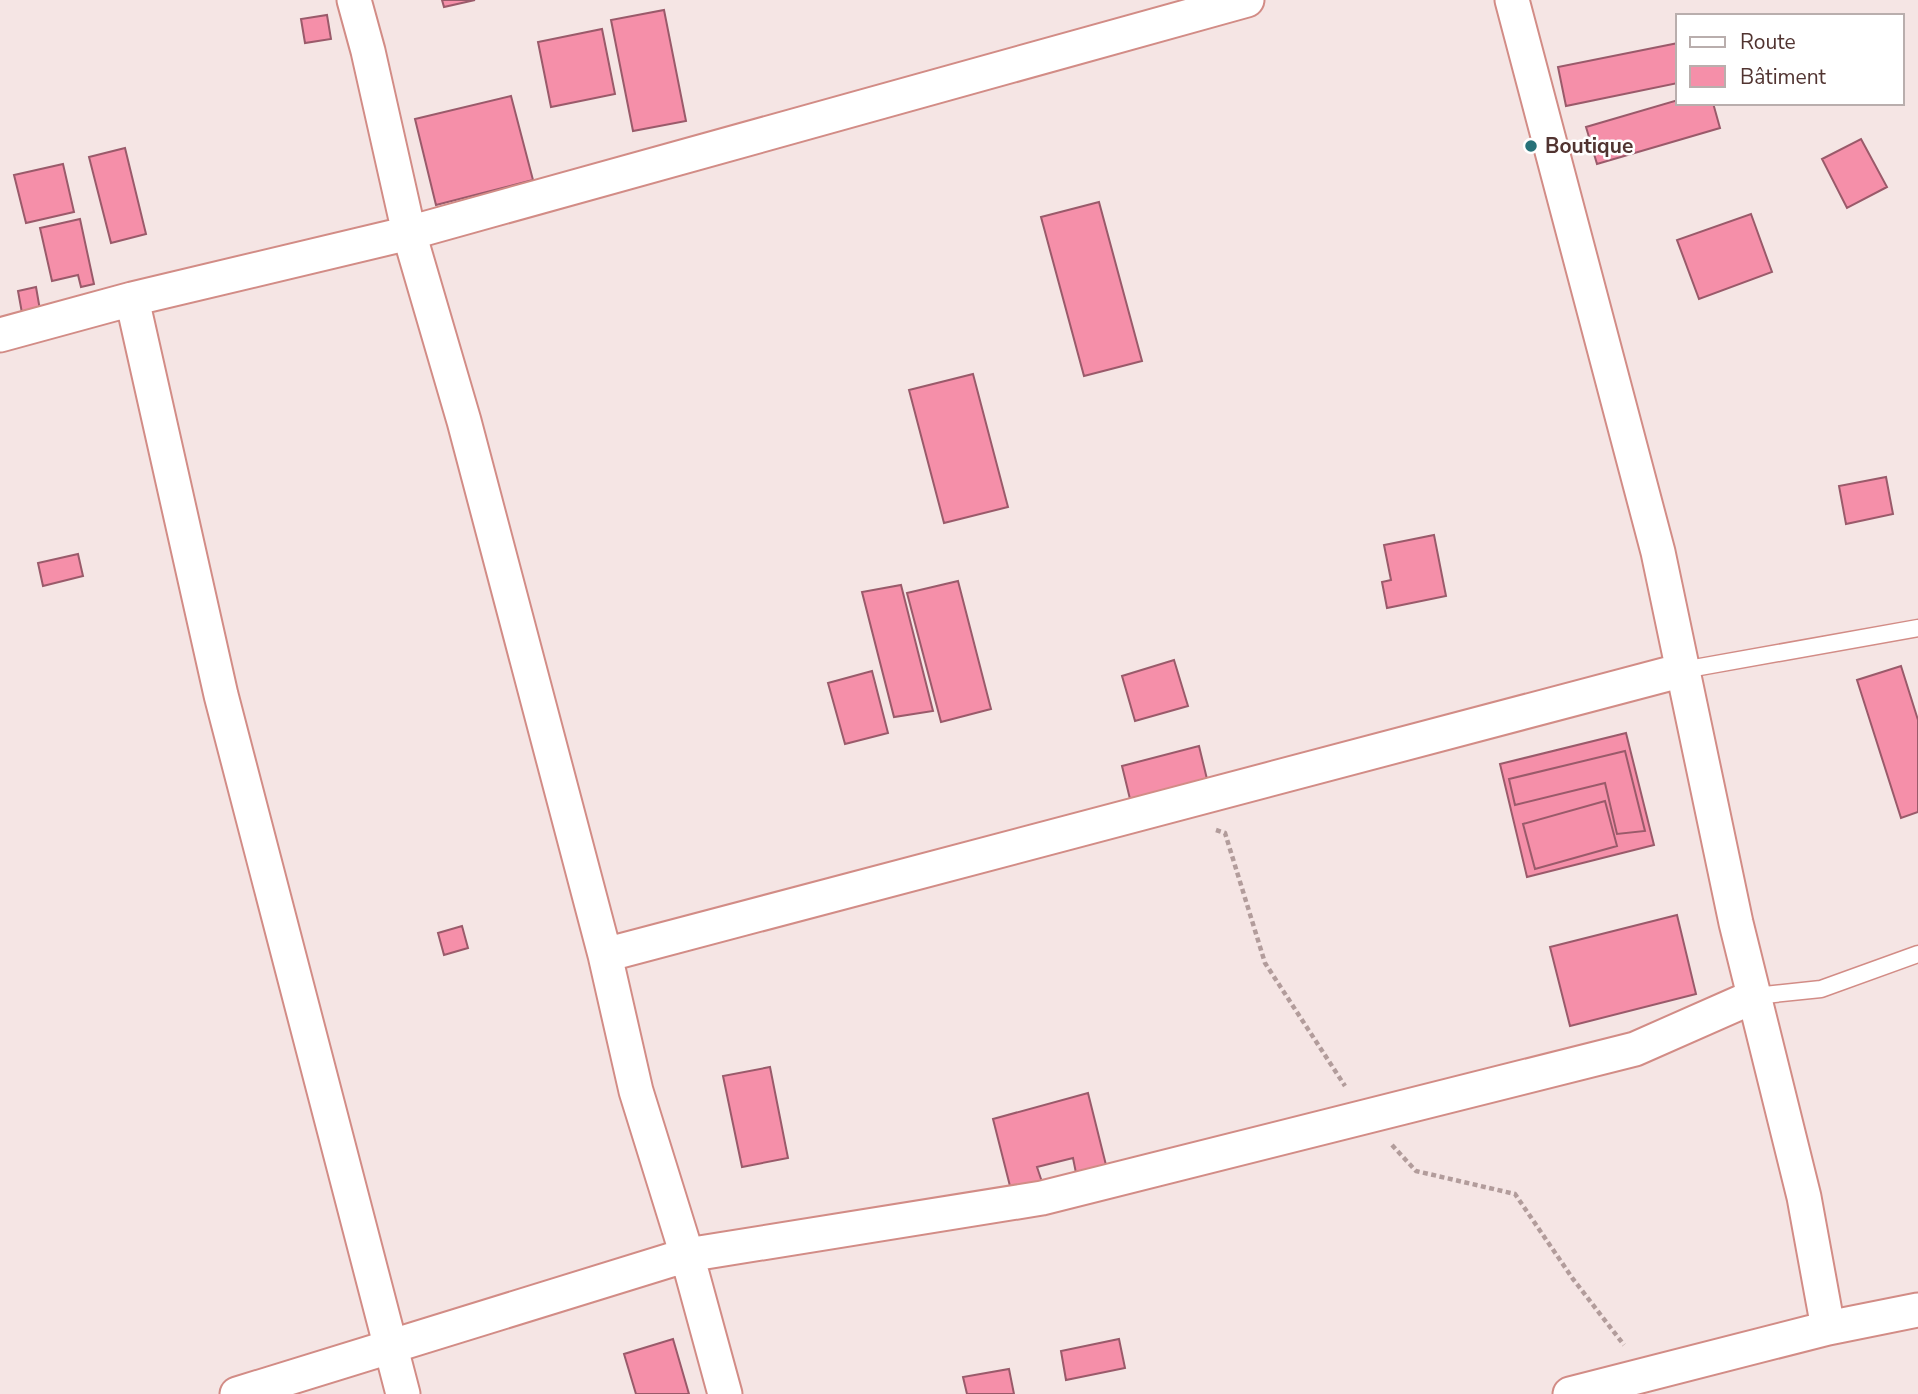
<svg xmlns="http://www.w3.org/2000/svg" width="1918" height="1394" font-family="'Nunito Sans',sans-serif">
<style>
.building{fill:#f58fa9;stroke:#9a5a6a;stroke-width:2}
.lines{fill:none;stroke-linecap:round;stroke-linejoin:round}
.lane-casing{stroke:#d28c86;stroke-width:19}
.street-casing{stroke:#d28c86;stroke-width:37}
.path{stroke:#b29c9b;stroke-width:4.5;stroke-dasharray:5 3.5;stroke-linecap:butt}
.lane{stroke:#fff;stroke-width:16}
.street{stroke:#fff;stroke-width:33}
.poi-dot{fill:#277178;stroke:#fff;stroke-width:2.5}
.labels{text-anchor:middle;stroke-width:5;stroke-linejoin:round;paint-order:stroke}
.poi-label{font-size:21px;font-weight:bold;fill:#513431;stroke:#fff;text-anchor:start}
</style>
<rect width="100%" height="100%" fill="#f5e5e4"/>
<path class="building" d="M442,0H475L444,7Z
M664,10L686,121L633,131L611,20Z
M327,15L331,39L305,43L301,19Z
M602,29L615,94L551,107L538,42Z
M1678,43V83L1566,106L1558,67Z
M511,96L533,180L436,205L415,119Z
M1678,100V103H1713L1720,128L1597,164L1586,127Z
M1861,139L1887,187L1847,208L1822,159Z
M125,148L146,234L111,243L89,157Z
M63,164L74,212L26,223L14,175Z
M1099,202L1142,361L1084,376L1041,217Z
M1751,214L1772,272L1699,299L1677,240Z
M80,219L94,284L81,287L78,275L52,281L40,228Z
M36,287L40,310L22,313L18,291Z
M973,374L1008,507L944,523L909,390Z
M1886,477L1893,514L1846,524L1839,486Z
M1434,535L1446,596L1387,608L1382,582L1391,580L1384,545Z
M78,554L83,576L43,586L38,563Z
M958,581L991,709L941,722L907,593Z
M901,585L933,711L894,717L862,592Z
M1174,660L1188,706L1135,721L1122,676Z
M1901,666L1918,720V812L1901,818L1857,680Z
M872,671L888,733L845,744L828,683Z
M1626,733L1654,845L1527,877L1500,764Z
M1199,746L1207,779L1130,799L1122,766Z
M1625,751L1645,831L1617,834L1605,783L1515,805L1509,779Z
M1605,801L1617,846L1535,869L1523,824Z
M1677,915L1696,994L1570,1026L1550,947Z
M462,926L468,948L444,955L438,933Z
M770,1067L788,1158L742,1167L723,1076Z
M1088,1093L1106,1165L1076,1173L1073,1158L1037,1167L1042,1182L1011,1190L993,1119Z
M673,1339L689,1394H636L624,1354Z
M1119,1339L1125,1368L1066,1380L1061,1351Z
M1009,1369L1014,1394H967L963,1377Z"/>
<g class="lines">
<g class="lane-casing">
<path id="lane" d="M1683,670L1918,628
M1755,996L1821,989L1918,954"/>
</g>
<g class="street-casing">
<path id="street" d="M354,0L368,51L409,233L464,421L605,955L636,1091L687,1255L725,1394
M1512,0L1658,552L1736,923L1804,1197L1828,1328
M132,299L221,695L403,1394
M0,335L132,299L409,233L1247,0
M605,955L1683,670
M237,1394L687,1255L1042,1198L1635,1049L1755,996
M1570,1394L1828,1328L1918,1310"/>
</g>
<path class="path" d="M1216,830L1225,833L1265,963L1345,1086
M1392,1145L1416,1171L1515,1194L1573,1279L1624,1345"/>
<use href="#lane" class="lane"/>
<use href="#street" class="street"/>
</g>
<circle class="poi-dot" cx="1531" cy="146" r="7"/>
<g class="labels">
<g class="poi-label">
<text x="1545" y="153">Boutique</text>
</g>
</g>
<rect x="1676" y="14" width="228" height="91" fill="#ffffff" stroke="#b9aead" stroke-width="2"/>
<rect x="1690" y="37" width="35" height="10" fill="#ffffff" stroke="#b9aead" stroke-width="2"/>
<text x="1740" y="49" font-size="21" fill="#513431">Route</text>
<rect x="1690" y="66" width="35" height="21" fill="#f58fa9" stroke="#b9aead" stroke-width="2"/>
<text x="1740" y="84" font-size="21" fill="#513431">Bâtiment</text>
</svg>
